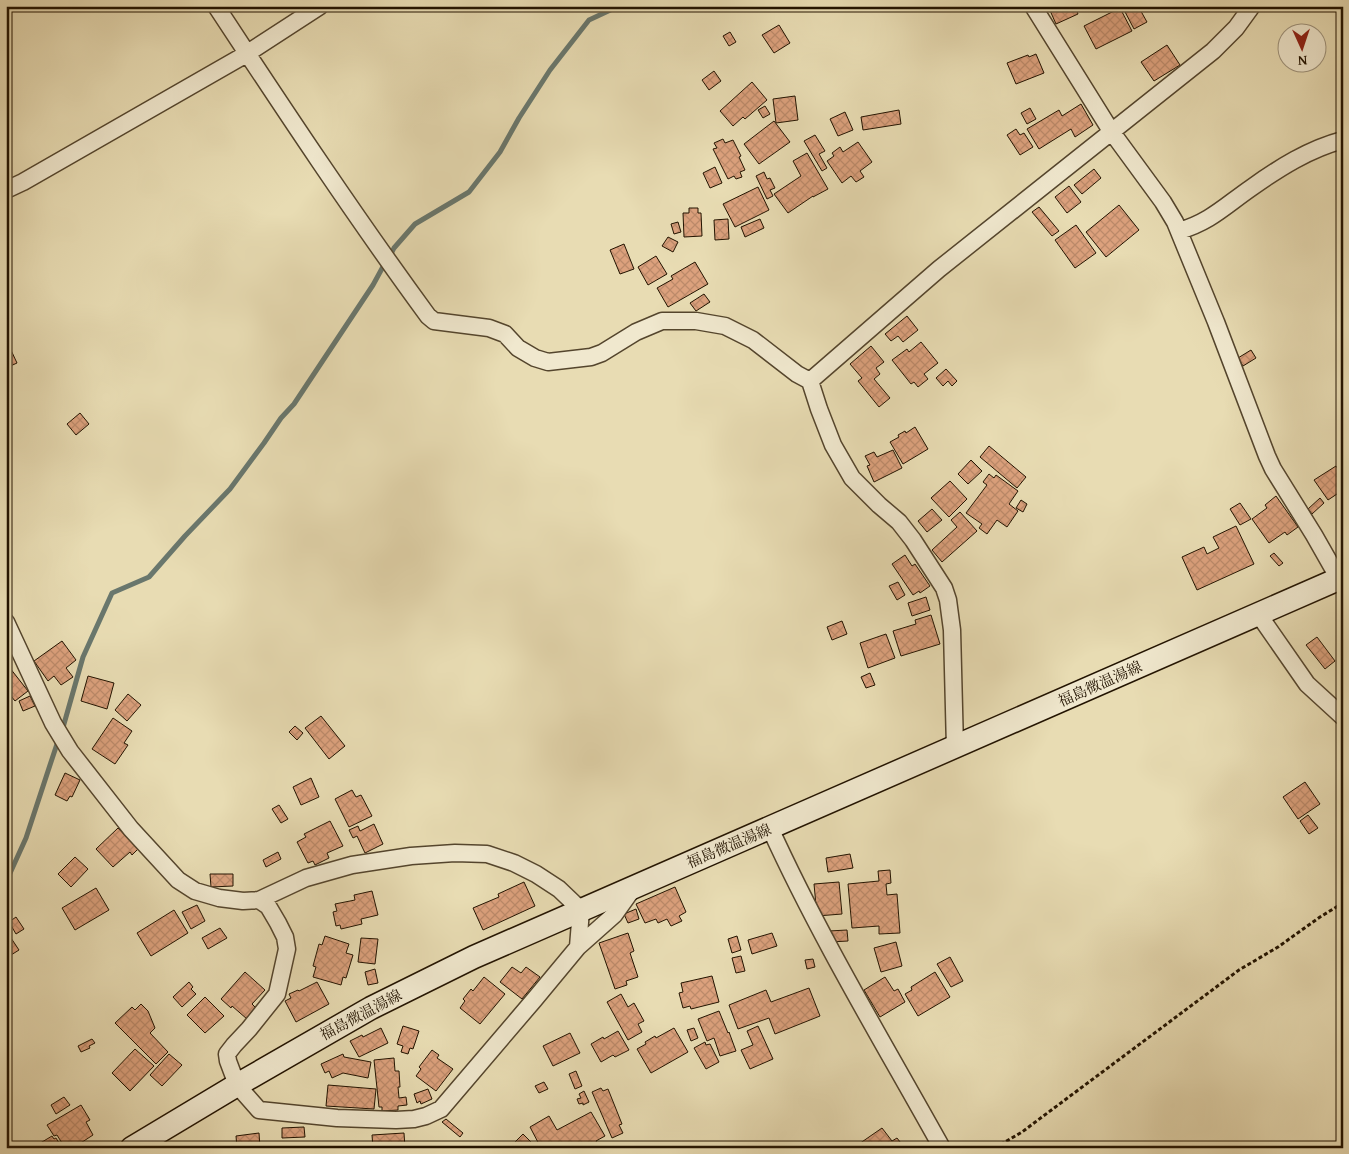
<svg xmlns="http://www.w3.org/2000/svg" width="1349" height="1154" font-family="'Gentium Book Plus','Noto Serif JP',serif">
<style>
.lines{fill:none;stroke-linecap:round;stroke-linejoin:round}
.stream{stroke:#69776d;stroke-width:5}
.building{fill:url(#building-cross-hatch);stroke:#221300}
.minor-casing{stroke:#54452d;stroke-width:19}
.secondary-casing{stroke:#221300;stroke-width:25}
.path{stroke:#221300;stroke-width:3;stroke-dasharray:4 2.5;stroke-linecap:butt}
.minor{stroke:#f0e8ce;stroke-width:16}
.secondary{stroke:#f0e8ce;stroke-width:22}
.labels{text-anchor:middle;stroke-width:4;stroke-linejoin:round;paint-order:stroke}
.street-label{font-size:15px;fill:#221300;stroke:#f0e8ce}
</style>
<defs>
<pattern id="building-cross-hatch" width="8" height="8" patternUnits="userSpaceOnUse" patternTransform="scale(1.25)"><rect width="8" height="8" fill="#dca17d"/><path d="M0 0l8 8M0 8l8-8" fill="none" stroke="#bc8a6a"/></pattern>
</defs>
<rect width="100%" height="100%" fill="#e8dcb3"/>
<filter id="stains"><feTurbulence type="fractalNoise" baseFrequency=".004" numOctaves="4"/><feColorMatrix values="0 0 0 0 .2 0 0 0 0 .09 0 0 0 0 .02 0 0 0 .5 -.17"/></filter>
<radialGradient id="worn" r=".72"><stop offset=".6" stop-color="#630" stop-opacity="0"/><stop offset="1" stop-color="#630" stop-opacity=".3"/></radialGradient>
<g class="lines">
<path class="stream" d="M390,256L394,248L415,224L469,192L500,152L519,118L550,70L589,20L619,6
M62,731L83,657L112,593L149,577L185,536L230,489L264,443L281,418L294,404L373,285L385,263
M6,882L26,838L51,762L59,738"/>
</g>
<path class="building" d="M1048,6H1075L1078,14L1056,24Z
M1127,6H1138L1147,22L1134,29L1123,8Z
M1120,8L1132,31L1096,49L1084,26Z
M779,25L790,43L774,53L762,35Z
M730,32L736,42L729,46L723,36Z
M1167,45L1180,65L1154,81L1141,62Z
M1036,54L1044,73L1016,84L1007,63L1028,55L1029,57Z
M714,71L721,81L709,90L702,80Z
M752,82L767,100L745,119L743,117L733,126L720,111Z
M795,96L798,120L776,123L773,99Z
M1081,104L1093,125L1075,137L1071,129L1039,149L1027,129L1059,110L1062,116Z
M765,106L770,114L763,118L758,110Z
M1030,108L1036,119L1027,124L1021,113Z
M899,110L901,124L863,130L861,117Z
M845,112L853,130L838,136L830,119Z
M774,121L790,142L759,164L744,144Z
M1016,129L1020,135L1024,133L1033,147L1020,155L1007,135Z
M815,135L825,151L819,154L827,168L822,171L804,141Z
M723,139L725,143L733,140L741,156L739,157L745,170L740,172L742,177L736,179L734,176L728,179L713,149L717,148L714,143Z
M858,142L872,162L860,171L864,177L856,182L851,176L842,183L827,161L834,156L832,153L840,147L843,152Z
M807,153L828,189L813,197V196L788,213L774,194L801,176L793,161Z
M715,167L722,183L710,188L703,173Z
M1094,169L1101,178L1082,194L1074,185Z
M764,172L767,179L770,178L775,188L770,190L773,196L767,199L756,176Z
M1069,186L1081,202L1067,213L1055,197Z
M758,187L769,210L735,227L723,204Z
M1119,205L1139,230L1106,257L1086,232Z
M1039,207L1059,231L1052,236L1032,212Z
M689,208H698V213H701L702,236L684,237L683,213H689Z
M728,219L729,239L715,240L714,220Z
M760,219L764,228L745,237L741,227Z
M678,222L681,232L674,234L671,224Z
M1076,225L1096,253L1075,268L1055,240Z
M668,237L678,242L673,252L662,246Z
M624,244L634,269L620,274L610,250Z
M656,256L667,274L648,285L638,267Z
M695,262L708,284L668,307L657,288L673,279L671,276Z
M704,294L710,302L696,311L690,303Z
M907,316L918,330L903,342L898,336L891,341L885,334Z
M921,342L938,363L924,374L928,379L918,387L914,382L911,384L892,360L907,349L909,352Z
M871,346L884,362L876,368L880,374L874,379L890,398L879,407L858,381L862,378L850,364Z
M10,348L17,363L6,368V349Z
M1251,350L1256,358L1243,366L1238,358Z
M946,369L957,381L952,386L948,381L943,386L936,378Z
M80,413L89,424L76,435L67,424Z
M915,427L928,449L903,464L890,442L899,437L898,435L905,431L906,433Z
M989,446L1026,477L1017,488L980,457Z
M893,450L902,468L874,482L867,466L870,465L865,456L874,452L877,457Z
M971,460L982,471L968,484L958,474Z
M1336,466L1343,477V490L1328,500L1314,480Z
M989,474L994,478L996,475L1018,491L1009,504L1018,511L1007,527L997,520L987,534L979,528L982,524L966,513L987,485L983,482Z
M950,481L967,499L949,517L931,498Z
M1276,496L1298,527L1287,535L1285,532L1269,543L1252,519L1267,508L1265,505Z
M1320,498L1324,503L1312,514L1308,509Z
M1021,500L1027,504L1023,512L1016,508Z
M1240,503L1251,519L1240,525L1230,509Z
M932,509L942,520L927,532L918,521Z
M960,512L977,531L942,562L932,550L957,527L951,520Z
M1236,526L1254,564L1197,590L1182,557L1204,547L1207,554L1219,548L1213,537Z
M1274,553L1283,563L1279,566L1270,556Z
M905,555L912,566L915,564L930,586L920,593L919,591L913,595L892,564Z
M898,582L905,595L897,600L889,586Z
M926,597L930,610L912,616L908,603Z
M931,615L940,644L901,656L893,631L916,624L915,620Z
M842,621L847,634L832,640L827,627Z
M886,634L895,658L868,668L860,643Z
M1317,637L1335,661L1325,669L1306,645Z
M62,641L76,660L66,668L73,677L61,685L54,676L48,681L34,661Z
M6,663L28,691L15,701L11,696L6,699Z
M870,673L875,685L866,688L861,677Z
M88,676L114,683L107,709L81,701Z
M128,694L141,705L127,721L115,710Z
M30,696L35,706L23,711L19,701Z
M321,716L345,746L329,759L305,728Z
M113,718L132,731L124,743L128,745L115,764L92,749Z
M295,726L303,733L297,740L289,732Z
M65,773L80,780L72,797L70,796L67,801L55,795Z
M311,778L319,797L301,805L293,787Z
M1305,782L1320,804L1298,819L1283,797Z
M352,790L356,797L361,795L372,816L349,827L335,799Z
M279,805L288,819L281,823L272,809Z
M1308,815L1318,828L1309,834L1300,821Z
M330,821L343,846L327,853L329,858L315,865L313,861L308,863L297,842L306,837L304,834Z
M374,824L383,844L365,853L357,836L353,838L349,830L358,826L360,831Z
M118,828L138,849L132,855L130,852L113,867L96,849Z
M278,852L281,859L266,867L263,860Z
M850,854L853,868L828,872L826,858Z
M75,857L88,869L71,887L58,874Z
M890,870L891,883L886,884L887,895L897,894L900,933L879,934V926L852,928L848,884L879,881L878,871Z
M210,874H233V886L211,887Z
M524,882L535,906L483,930L473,908L499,897L498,894Z
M839,882L842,914L817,916L814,884Z
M675,887L686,912L679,916L682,921L671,926L667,919L658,923L656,919L645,923L636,904Z
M96,888L109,910L75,930L62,908Z
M372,891L378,915L361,919L362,924L341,929L340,925L336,926L333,912L337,911L335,904L355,900L354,895Z
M197,905L205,921L191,929L182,912Z
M636,909L639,919L628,923L624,914Z
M174,910L188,933L151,956L137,933Z
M16,917L24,929L16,934L9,922Z
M220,928L227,938L208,949L202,938Z
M847,930L848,941L830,942L829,931Z
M628,933L634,951L630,953L638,977L626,981L627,985L615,989L599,943Z
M772,933L777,946L752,954L748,940Z
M325,936L349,944L346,953L353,955L346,978L343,977L341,985L313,977L316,967L313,966L319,944L322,945Z
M737,936L741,950L732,953L728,939Z
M11,938L19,950L11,955L6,947V941Z
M361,938L378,939L375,964L358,962Z
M896,942L902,966L881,972L874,948Z
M741,956L745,971L736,973L732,958Z
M950,957L963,981L951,987L937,964Z
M813,959L815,967L807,969L805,960Z
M512,967L521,973L526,967L540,977L522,999L500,982Z
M375,969L378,983L368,985L365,972Z
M245,972L265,990L252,1004L256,1008L247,1019L232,1006L231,1008L221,999Z
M935,972L950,997L918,1016L905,994L912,990L911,987Z
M712,976L719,1002L691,1009L690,1006L683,1008L679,993L683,992L681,983Z
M484,977L505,994L480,1024L460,1008L465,1001L463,999L471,989L473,991Z
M885,977L894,991L898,989L905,1002L880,1017L864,990Z
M189,982L193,987L191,989L196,994L182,1007L173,997Z
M317,982L329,1004L296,1022L285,1001L291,998L289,994L298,990L299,991Z
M809,988L820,1016L775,1034L769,1018L738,1029L729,1005L766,990L771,1002Z
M621,994L628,1007L634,1003L644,1021L638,1024L642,1032L628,1040L607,1002Z
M205,997L224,1016L205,1033L187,1015Z
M141,1004L148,1011L155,1028L150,1033L168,1052L156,1064L115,1023L132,1007L135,1010Z
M719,1011L728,1033L729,1032L736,1051L720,1056L714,1038L707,1041L698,1019Z
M403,1026L419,1031L413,1049L410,1048L408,1054L401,1052L403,1046L397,1044Z
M758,1026L773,1059L750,1069L741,1050L753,1045L747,1031Z
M381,1028L388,1043L359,1057L350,1041L362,1035L363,1037Z
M674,1028L688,1052L651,1073L637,1049L646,1044L645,1042L655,1036L656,1038Z
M694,1028L698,1038L691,1041L687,1030Z
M618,1031L629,1050L615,1057L613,1055L601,1062L591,1044L603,1037L604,1039Z
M570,1033L580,1053L553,1066L543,1046Z
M92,1039L95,1043L89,1046L90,1048L81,1052L78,1046Z
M705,1042L706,1045L710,1044L719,1062L706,1069L694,1048Z
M135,1049L154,1066L130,1091L112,1073Z
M432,1050L439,1055L437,1058L453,1069L436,1091L416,1076L421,1069L419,1067Z
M169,1054L182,1065L162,1086L150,1075Z
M343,1054L344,1057L371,1062L368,1078L343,1073L332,1078L329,1071L325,1073L321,1064Z
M394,1058L395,1071H399L400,1087H398L399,1098L406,1097L407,1105L398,1106V1110L382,1111V1107H379L374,1060Z
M576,1071L582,1086L575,1089L569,1074Z
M544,1082L548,1089L539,1093L535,1086Z
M328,1085L376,1089L374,1109L326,1106Z
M601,1088L603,1091L608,1089L622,1124L619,1125L623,1133L612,1138L592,1092Z
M428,1089L432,1099L421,1104L420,1101L417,1103L414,1094Z
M584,1091L589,1102L583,1105V1103L579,1104L577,1099L581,1098L579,1094Z
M64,1097L70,1105L56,1114L51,1105Z
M81,1105L90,1120L86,1122L93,1135L73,1148H65L57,1135L54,1136L47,1125Z
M591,1112L605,1136L596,1141L600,1148H541L530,1127L549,1116L557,1130Z
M446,1119L463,1133L460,1137L442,1122Z
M304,1127L305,1137L282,1138V1128Z
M882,1128L892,1141L897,1138L904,1147L857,1148L856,1146Z
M259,1133L260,1148H237L236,1136Z
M404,1133L405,1148H373L372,1135Z
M523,1134L537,1148H509Z
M52,1136L54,1139L56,1138L62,1148H32Z"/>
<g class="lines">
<g class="minor-casing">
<path id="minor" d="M216,6C285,111 354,215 428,316L434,321L489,328L505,334L518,348L535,358L548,362L591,357L602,353L636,332L662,321H696L725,326L753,340L797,374L810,381L819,409L833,445L852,478L879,505L899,522L913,540L944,588L948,600L952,630L955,748
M1033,6L1111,131L1163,202L1175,222L1216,322L1267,456L1273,469L1314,535L1339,579
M6,190L23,182L243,56L320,6
M1179,231C1210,222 1225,206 1251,188C1279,168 1309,149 1343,140
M810,381L939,269L1213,51L1236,28L1252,6
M1259,615L1307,684L1343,717
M6,622L53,723L70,751L131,829L178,880L195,891L219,898L243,901L259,900L268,906L278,923L285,937L287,949L277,994L249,1029L234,1045L227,1054L228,1061L237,1085L259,1110L337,1118L396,1120L414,1119L426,1116L441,1109L534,1000L578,947L614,915L634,887
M770,828C820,938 883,1042 942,1148
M259,900L306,878L352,865L411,856L455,853L487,854L514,863L536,874L559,889L581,910L578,947"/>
</g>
<g class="secondary-casing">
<path id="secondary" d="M132,1148L237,1085L371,1008L474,957L1343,577"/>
</g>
<path class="path" d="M995,1148L1022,1132L1034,1123L1239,970L1278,947L1320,917L1343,903"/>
<use href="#minor" class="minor"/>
<use href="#secondary" class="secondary"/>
</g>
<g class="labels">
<g class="street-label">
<text transform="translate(1100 684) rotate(-24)" y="5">福島微温湯線</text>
<text transform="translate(729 846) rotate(-23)" y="5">福島微温湯線</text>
<text transform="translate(361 1015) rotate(-28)" y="5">福島微温湯線</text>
</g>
</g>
<rect width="1349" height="1154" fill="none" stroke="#e8dcb3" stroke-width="25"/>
<rect x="8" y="8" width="1334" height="1139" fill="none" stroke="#221300" stroke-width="2.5"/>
<rect x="12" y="12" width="1324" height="1129" fill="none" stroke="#221300"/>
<g transform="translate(1302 48) rotate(177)"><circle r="24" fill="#f0e8ce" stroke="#9e937c"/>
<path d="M0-4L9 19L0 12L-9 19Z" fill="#8f2418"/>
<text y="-8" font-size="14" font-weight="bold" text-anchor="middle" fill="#221300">N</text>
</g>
<rect width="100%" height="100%" filter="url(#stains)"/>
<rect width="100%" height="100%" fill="url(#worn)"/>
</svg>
